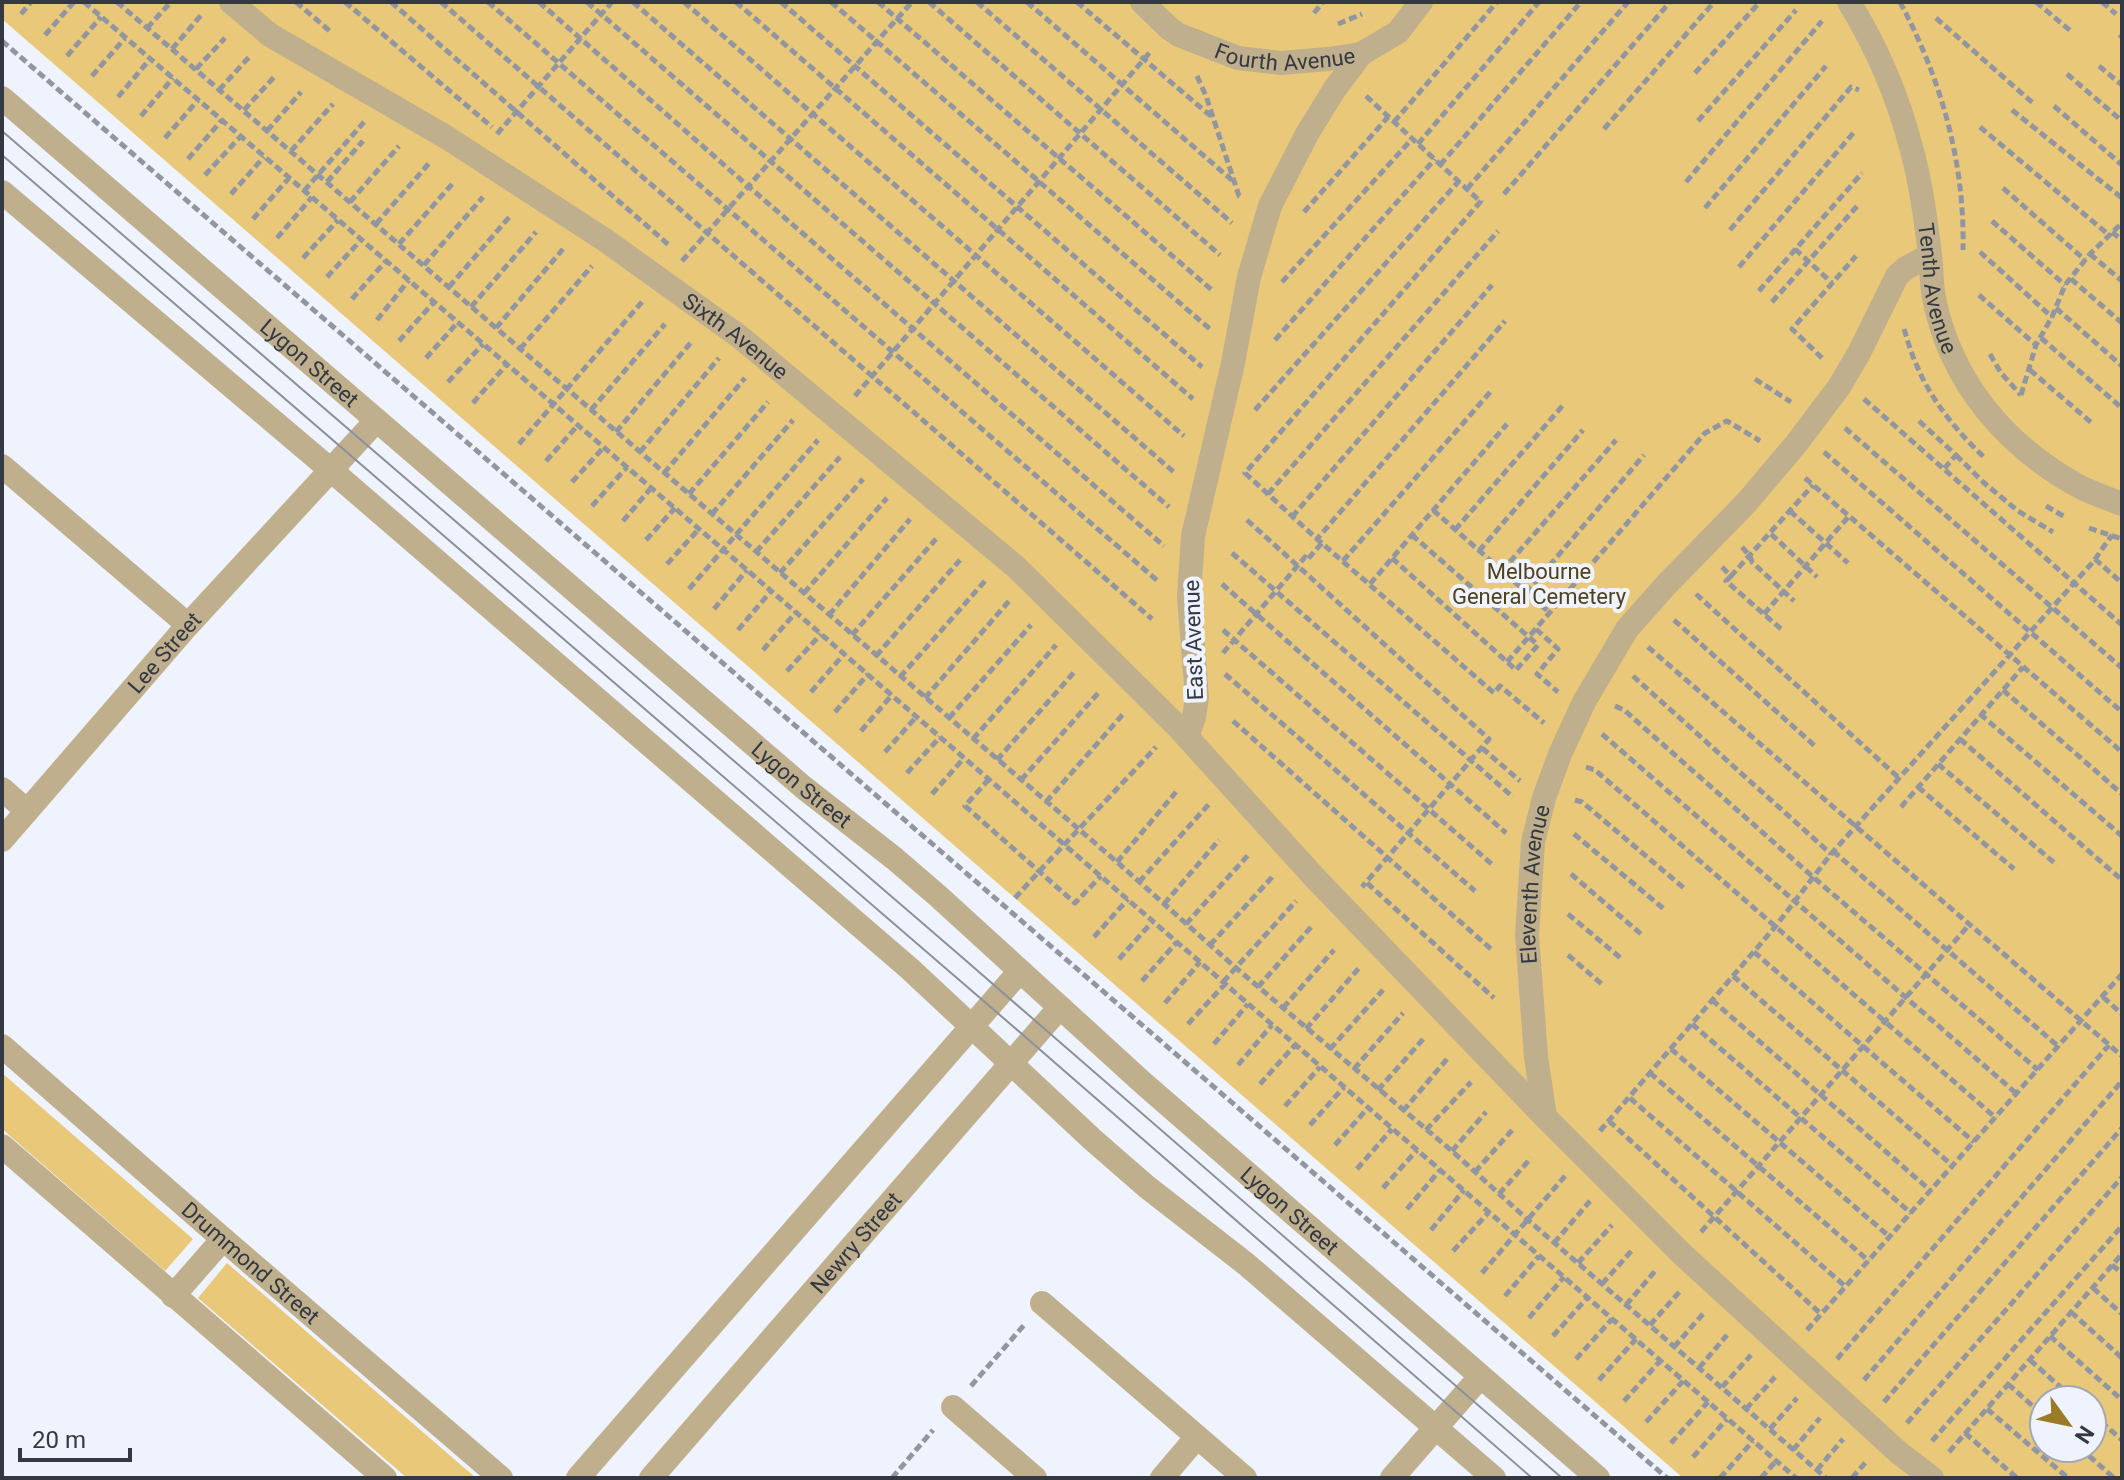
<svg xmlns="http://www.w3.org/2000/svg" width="2124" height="1480" font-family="Roboto,sans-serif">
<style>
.green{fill:#e9c87a;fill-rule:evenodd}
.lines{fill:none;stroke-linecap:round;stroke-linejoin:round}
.path{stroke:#9196a1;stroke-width:5;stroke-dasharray:8 4;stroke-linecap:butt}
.minor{stroke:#bfaf8c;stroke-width:24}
.tram{stroke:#8b909b;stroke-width:2}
.labels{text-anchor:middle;stroke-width:8;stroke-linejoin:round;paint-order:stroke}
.street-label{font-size:22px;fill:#333843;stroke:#eef3fe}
.park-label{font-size:22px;fill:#50401c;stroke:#eef3fe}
</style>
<rect width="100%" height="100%" fill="#eef3fe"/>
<path class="green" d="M2,2H2122V1478H1683L2,19ZM2044,1400H2092V1448H2044Z
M2,1073L193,1239L165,1271L2,1129Z
M227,1263L476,1478H407L198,1298Z"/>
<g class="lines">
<path class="path" d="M84,2L747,570L1796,1478
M117,2L1117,862L1236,968L1452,1151L1528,1220L1826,1478
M296,2L332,33
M345,2L492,127
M391,2L670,246
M441,2L1152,619
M488,2L1159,582
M539,2L748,186L1164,546
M587,2L1169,507
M633,2L1176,474
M684,2L1184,436
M736,2L1193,399
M781,2L1202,367
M831,2L1211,330
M878,2L1213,291
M929,2L1220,255
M977,2L1232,223
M1027,2L1234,182
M1077,2L1213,118
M1900,2C1941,79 1965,162 1963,250
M2036,2L2072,32
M2102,2L2116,14
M1314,13L1323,2
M21,14L31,2
M1936,18L2034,104
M1338,24L1362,14
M147,28L171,2
M45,35L74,2
M2119,35L2122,37
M2,41L1667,1478
M172,49L203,13
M67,56L101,17
M2099,66L2122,85
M196,69L225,38
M1695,73L1760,2
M2067,74L2122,121
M92,76L125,38
M1197,76L1206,96L1239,196L1241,197
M219,90L251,55
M1366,96L1482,203
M118,97L150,59
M2054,106L2122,165
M244,110L276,75
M2012,110L2122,198
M141,116L173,78
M1698,121L1796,10
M1394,122L1497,2
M1980,127L2109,235
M1604,129L1714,2
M267,131L301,92
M497,134L612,2
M165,138L198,100
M1418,144L1539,2
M291,151L333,104
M188,159L222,120
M1440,165L1581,2
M205,175L241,136
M327,182L363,141
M1686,182L1822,21
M2003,188L2085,260
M1467,189L1628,2
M304,191L364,122
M231,194L264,157
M1504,194L1670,2
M1481,201L1245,473L1317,539L1494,693L1500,686L1544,723
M350,202L399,146
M1705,208L1826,66
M1304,212L1388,117
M253,219L289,178
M1992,221L2065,285
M376,224L431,161
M1730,230L1851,87L1859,90
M2112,232L2122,240
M277,238L312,197
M399,244L454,182
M1795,249L1832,283
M1980,252L2052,317
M2090,254L2122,281
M303,258L338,220
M682,261L912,2
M424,265L483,197
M1739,267L1855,131
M327,277L361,240
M2071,279L2122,323
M1282,282L1412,139
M449,287L511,215
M1759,291L1862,173
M1979,295L2036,345
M352,299L386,261
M1772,302L1859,204
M471,307L536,232
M2056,308L2122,366
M377,320L409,280
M496,328L563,249
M1904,329C1908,341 1911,354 1917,366C1931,400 1958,433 1985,458
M2041,338L2122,408
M1275,340L1435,159
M399,341L434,302
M520,349L592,266
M1990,354L2001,373L2021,395
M426,358L458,322
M1822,358L1792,329L1856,256
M2030,370L2093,424
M1755,379L1791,402
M448,382L483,344
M2021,395L2036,345L2052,317L2065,285L2090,254L2122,223
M855,396L1151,51
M1864,399L2122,625
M473,403L507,364
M591,410L665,324
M1255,410L1459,181
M1919,421L1956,455L1944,469
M1845,428L2122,668
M616,432L693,340
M519,444L642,302
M640,452L719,358
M1824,452L2122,712
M1956,455L1983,482L2018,511L2053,532
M546,461L578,425
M664,473L745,378
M1805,478L2122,752
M572,482L604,447
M689,494L768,402
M1268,494L1498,231
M592,506L627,467
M2046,506L2065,517
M1433,510L1550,613
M1790,511L1848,563
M712,514L793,420
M1292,517L1492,285
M1247,520L1489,739L1362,887
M623,521L651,488
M2089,528L2122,539
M1455,530L1564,404
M1771,534L1817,577
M646,540L675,508
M1742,547L1750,556L1752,562L1794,601
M1479,551L1583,430
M756,552L840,457
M1232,553L1513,797
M1392,558L1516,670L1538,645L1412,535
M2095,559L2122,583
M1343,561L1492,390
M667,564L699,529
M1722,567L1731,576L1813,485
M1502,571L1616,440
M780,573L863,479
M1731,576L1726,581L1781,629
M1222,584L1506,833
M1370,584L1507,424
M689,589L818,440
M804,593L887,498
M1526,593L1644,455
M1696,594L1899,778
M714,609L747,570
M1764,614L1849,516
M829,615L910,519
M1674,620L1815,746
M1536,629L1558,649L1537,674L1558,692
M738,630L771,591
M1223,630L1494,866
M852,635L936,539
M1648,647L2122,1056
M763,650L796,612
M1223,653L1305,557L1307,560L1322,543L1317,539L1505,321
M876,656L960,560
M1507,662L1705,433L1727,421L1760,441
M787,671L821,634
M1225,674L1475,891
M1633,676L1831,854
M900,677L985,581
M2003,690L2122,794
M811,692L844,654
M925,698L1009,601
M1615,706L1624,710L1813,877L2038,1070
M835,712L868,674
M1980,714L2122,836
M949,718L1031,625
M1233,721L1491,949
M861,731L892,695
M1602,734L2017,1094
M973,739L1056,645
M1960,739L2122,880
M1482,748L1520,781
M885,752L917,716
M997,760L1076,670
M1938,764L2057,865
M1586,767L1595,770L1996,1118
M907,773L940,737
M989,779L965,806L1075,903L1101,876
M1021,780L1100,691
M1918,787L2014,869
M932,794L964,758
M1575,800L1582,802L1685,889
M1046,802L1124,713
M1901,807L2023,667
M1574,834L1664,909
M1833,851L2059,1047
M1117,862L1176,792
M1571,874L1641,934
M1139,882L1209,804
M1367,883L1494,998
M1015,898C1061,847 1109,798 1156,747
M1164,904L1219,840
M1568,914L1623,960
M1186,924L1250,853
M1094,937L1128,899
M1210,945L1274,875
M1754,952L1974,1142
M1568,955L1604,986
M1119,959L1153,921
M1733,976L1953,1166
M1142,981L1177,942
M1223,982L1296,901
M1258,987L1311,927
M2103,997L2122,1014
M1712,1000L1931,1191
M1165,1003L1200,962
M1283,1008L1334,950
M1188,1024L1225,984
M1692,1024L1911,1213
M1306,1029L1359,968
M1214,1044L1248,1004
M1330,1049L1383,990
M1671,1049L1890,1237
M1238,1065L1272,1025
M1354,1069L1403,1013
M1650,1073L1869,1261
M1260,1084L1295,1045
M1378,1090L1424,1038
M1630,1098L1846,1287
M1285,1106L1320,1067
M1403,1111L1447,1059
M1609,1121L1821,1314
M1310,1125L1344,1087
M1426,1130L1471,1082
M1600,1131L1775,927L1831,854L2093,562L2112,535
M1335,1145L1368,1108
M1452,1151L1486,1112
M1357,1169L1392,1129
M1475,1172L1513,1129
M1383,1188L1417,1150
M1499,1194L1531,1158
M1407,1209L1440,1170
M1431,1230L1464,1190
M1701,1232L1969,925
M1554,1243L1590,1201
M1453,1251L1489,1212
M1578,1263L1612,1225
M2112,1265L2122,1273
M1482,1273L1565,1176
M1602,1284L1633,1249
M2093,1288L2122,1314
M1505,1296L1539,1256
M1626,1305L1656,1270
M2071,1312L2122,1358
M1529,1318L1564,1277
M1650,1325L1681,1290
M1807,1330L2122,974
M1553,1336L1587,1298
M2050,1336L2122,1400
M1674,1347L1703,1314
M1576,1359L1612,1319
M1837,1359L2109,1045
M2030,1360L2075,1400
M1699,1368L1727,1335
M1599,1380L1636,1339
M1864,1380L2122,1081
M2008,1384L2044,1416
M971,1386L1025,1324
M1722,1387L1751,1355
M1624,1401L1660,1361
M1884,1402L2122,1128
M1746,1409L1775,1377
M1987,1409L2068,1478
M2092,1414L2122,1440
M1646,1422L1683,1381
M1907,1423L2122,1177
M1770,1429L1797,1398
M1965,1433L2017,1478
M1932,1441L2122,1226
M1671,1443L1708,1402
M2080,1448L2114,1478
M1793,1450L1820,1418
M1949,1452L2122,1254
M1693,1457L1727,1419
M1817,1470L1843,1439
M892,1478L933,1430
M1720,1478L1753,1441
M1761,1478L1776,1461
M1852,1478L1866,1462L1867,1463"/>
<g class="minor">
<path id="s1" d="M231,2L270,35L446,137L605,240L740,337L1016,567L1177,726L1316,879L1545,1117L1682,1254L1898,1452L1932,1478"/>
<path id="s2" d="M1142,2L1170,29L1179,35L1238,58L1281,63L1328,59L1361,54L1398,32L1421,2"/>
<path id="s3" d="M1849,2C1876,46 1898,97 1911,147C1921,182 1926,220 1930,255C1932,270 1931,284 1934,298C1951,383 2007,448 2082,488C2095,494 2109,499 2122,504"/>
<path id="s4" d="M2,98L803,787L895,859L938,896L1143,1083L1598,1478"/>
<path d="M2,192L332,471L910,969L1093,1140L1147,1187L1246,1264L1494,1478"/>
<path d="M2,466L188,625"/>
<path d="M1187,737L1194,717L1197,698L1189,596L1193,536L1233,363L1249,277L1270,206L1307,134L1334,90L1361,54"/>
<path d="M2,789L27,811"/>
<path id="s5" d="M2,840L188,625L376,421"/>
<path id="s6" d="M2,1046L223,1239L501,1478"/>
<path id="s7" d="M1545,1117L1536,1057L1527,935L1533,842L1544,798L1560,754L1584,702L1627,629L1666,585L1747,502L1796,444L1839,387L1859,353L1897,276L1906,268L1930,255"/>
<path d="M2,1146L385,1478"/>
<path d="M173,1296L223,1239"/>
<path d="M1042,1303L1245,1478"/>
<path d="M953,1407L1035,1478"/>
<path d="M578,1478L1020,971"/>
<path id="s8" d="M651,1478L1060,1007"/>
<path d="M1162,1478L1197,1437"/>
<path d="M1392,1478L1480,1377"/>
</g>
<path class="tram" d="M2,131L956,952L1562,1478
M2,155L1030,1041L1532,1478"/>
</g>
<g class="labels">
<g class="street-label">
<text dy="8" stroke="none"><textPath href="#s2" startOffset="160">Fourth Avenue</textPath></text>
<text dy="8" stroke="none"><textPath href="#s3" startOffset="302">Tenth Avenue</textPath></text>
<text dy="8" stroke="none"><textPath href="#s1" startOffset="606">Sixth Avenue</textPath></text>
<text dy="8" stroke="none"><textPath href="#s4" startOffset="406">Lygon Street</textPath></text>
<text transform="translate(1193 640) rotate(-92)" y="8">East Avenue</text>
<text dy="8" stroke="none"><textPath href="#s5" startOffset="248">Lee Street</textPath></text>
<text dy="8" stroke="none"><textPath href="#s4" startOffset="1054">Lygon Street</textPath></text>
<text dy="8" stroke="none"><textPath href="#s7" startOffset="234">Eleventh Avenue</textPath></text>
<text dy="8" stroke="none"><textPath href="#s4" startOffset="1702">Lygon Street</textPath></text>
<text dy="8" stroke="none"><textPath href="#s8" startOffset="312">Newry Street</textPath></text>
<text dy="8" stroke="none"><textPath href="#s6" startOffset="330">Drummond Street</textPath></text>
</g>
<g class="park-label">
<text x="1539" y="579">Melbourne<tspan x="1539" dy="25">General Cemetery</tspan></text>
</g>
</g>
<rect width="2124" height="1480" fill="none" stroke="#333843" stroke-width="8"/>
<g transform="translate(2068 1424) rotate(123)"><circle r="38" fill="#eef3fe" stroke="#a3a8b3" stroke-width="2"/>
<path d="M0-6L14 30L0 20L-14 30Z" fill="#9b7b25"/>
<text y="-12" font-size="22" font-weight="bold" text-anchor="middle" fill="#333843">N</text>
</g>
<path d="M20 1448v12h110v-12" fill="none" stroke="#333843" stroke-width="4"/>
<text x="32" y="1448" font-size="24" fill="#333843" stroke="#eef3fe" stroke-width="6" paint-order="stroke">20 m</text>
</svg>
